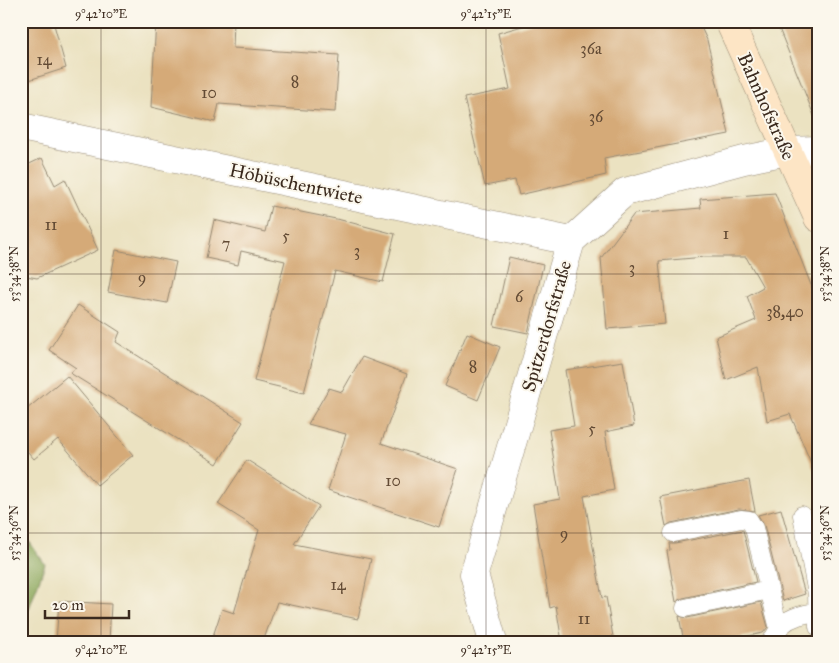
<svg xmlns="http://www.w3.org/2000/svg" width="839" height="663" font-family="'IM FELL Great Primer',serif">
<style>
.forest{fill:#89a558;stroke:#62683b}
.building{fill:#d5aa78}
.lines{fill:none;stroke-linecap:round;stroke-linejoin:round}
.lane-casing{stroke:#938670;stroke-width:19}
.street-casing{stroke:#938670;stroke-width:29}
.secondary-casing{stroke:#938670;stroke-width:29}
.lane{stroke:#fff;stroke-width:18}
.street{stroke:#fff;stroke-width:28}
.secondary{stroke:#fde5c5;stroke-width:28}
.ticks{fill:none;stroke:#3b2a1e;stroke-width:1;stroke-opacity:0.45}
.labels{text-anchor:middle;stroke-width:4;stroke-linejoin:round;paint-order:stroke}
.number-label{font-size:16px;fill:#624a34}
.street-label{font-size:19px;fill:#3b2a1e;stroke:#fbf7ec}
.neatline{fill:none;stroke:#3b2a1e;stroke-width:2}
.ticks-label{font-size:12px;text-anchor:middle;fill:#3b2a1e}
</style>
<rect width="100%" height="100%" fill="#fbf7ec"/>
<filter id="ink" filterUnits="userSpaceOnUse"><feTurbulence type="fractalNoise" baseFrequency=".02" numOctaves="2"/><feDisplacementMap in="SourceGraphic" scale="10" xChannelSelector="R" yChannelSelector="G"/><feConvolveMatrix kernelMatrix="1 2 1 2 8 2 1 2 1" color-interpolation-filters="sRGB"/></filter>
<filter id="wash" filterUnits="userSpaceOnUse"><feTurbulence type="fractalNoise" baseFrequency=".0096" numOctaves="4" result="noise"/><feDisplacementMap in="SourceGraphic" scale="20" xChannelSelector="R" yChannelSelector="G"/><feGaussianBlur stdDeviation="1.12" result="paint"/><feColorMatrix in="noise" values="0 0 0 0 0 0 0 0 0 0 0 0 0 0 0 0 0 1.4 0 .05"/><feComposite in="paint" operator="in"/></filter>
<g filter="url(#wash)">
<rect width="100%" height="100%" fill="#ebe2c1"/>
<path class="forest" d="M21,530L45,564L21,631Z"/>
<g id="blocks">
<path class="building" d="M21,21H53L66,68L29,80L21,49Z
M156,21H234L233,48L339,55L335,112L219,104L215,122L151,107Z
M540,21H698L707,40L729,134L604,158L606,175L519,195L515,180L485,186L464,98L510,89L498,33Z
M776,21H818V123H817Z
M42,158L55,185L65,179L98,250L37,278L21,275V168Z
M775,193L818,303V479L790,414L767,421L758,367L726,380L716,337L756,320L747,296L763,287L746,257H705L659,261L665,324L607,329L601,258L634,214L701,208L700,199Z
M271,206L341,220L395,234L383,282L335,271L304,393L254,381L285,261L241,251L238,265L206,258L214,220L265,232Z
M116,250L176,262L167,303L108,292Z
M509,257L543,265L528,333L494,326Z
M78,305L120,332L116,342L243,422L217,464L70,373L76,368L49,350Z
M467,333L500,347L478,400L445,386Z
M362,357L407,374L381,443L458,469L439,527L328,490L346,434L308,424L329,388L342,392Z
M623,361L634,426L605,432L614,490L584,496L602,598L606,597L614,642H562L556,606L550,608L533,504L560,499L549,430L574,426L565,370Z
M67,376L133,455L97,485L58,439L34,459L21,444V414Z
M247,460L319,506L294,544L371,559L358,619L277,602L263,642H211L222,609L234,613L259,530L218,504Z
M749,480L755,511L739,509L671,523L666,526L660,497Z
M781,509L805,594L783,601L764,525L758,515Z
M743,530L756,582L683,598L676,602L667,551L670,550L669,543H675Z
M59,601L111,604L109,642H56Z
M761,602L768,627L763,633L719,642H684L679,616L687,618Z"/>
</g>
</g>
<g filter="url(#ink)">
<use href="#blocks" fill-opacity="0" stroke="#938670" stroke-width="1"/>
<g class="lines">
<g class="lane-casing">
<path id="lane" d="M802,515L817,594L818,627
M673,533L741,519L749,520L754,528L779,629
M685,608L769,590
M770,642C775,637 777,630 782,625C792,616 804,614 817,612"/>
</g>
<g class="street-casing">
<path id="street" d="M21,127L571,241
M493,642L474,574L571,241L625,192L744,160L787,151L818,150"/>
</g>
<g class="secondary-casing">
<path id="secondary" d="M729,21L818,218"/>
</g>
<use href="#lane" class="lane"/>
<use href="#street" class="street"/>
<use href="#secondary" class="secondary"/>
</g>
</g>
<path class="ticks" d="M101,21V642M486,21V642M21,274H818M21,533H818"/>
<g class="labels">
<g class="number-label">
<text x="591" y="54">36a</text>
<text x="44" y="65">14</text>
<text x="295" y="87">8</text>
<text x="209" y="98">10</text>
<text x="596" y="122">36</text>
<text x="51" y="230">11</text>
<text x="726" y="239">1</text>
<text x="286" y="241">5</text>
<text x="226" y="249">7</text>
<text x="357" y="256">3</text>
<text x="632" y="273">3</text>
<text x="142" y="283">9</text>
<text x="519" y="302">6</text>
<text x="785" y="317">38,40</text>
<text x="473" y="372">8</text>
<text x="592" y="434">5</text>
<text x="393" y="486">10</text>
<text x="564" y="539">9</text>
<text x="338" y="590">14</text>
<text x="584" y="624">11</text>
</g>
<g class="street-label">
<text transform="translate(767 106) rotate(66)" y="7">Bahnhofstraße</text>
<text transform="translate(296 183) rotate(12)" y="7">Höbüschentwiete</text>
<text transform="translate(546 326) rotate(-74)" y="7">Spitzerdorfstraße</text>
</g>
</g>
<rect width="839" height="663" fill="none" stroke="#fbf7ec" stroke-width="55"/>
<path d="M45 610v8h84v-8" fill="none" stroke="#3b2a1e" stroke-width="2.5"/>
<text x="52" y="610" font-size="15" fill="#3b2a1e" stroke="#fbf7ec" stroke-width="4" paint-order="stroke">20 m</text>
<rect x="28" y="28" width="784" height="608" class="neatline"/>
<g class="ticks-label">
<text x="101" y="18">9°42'10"E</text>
<text x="486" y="18">9°42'15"E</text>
<text transform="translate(14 274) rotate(-90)" y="4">53°34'38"N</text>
<text transform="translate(825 274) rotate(-90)" y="4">53°34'38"N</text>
<text transform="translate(14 533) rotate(-90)" y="4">53°34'36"N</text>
<text transform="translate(825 533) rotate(-90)" y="4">53°34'36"N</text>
<text x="101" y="654">9°42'10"E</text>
<text x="486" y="654">9°42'15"E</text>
</g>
</svg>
